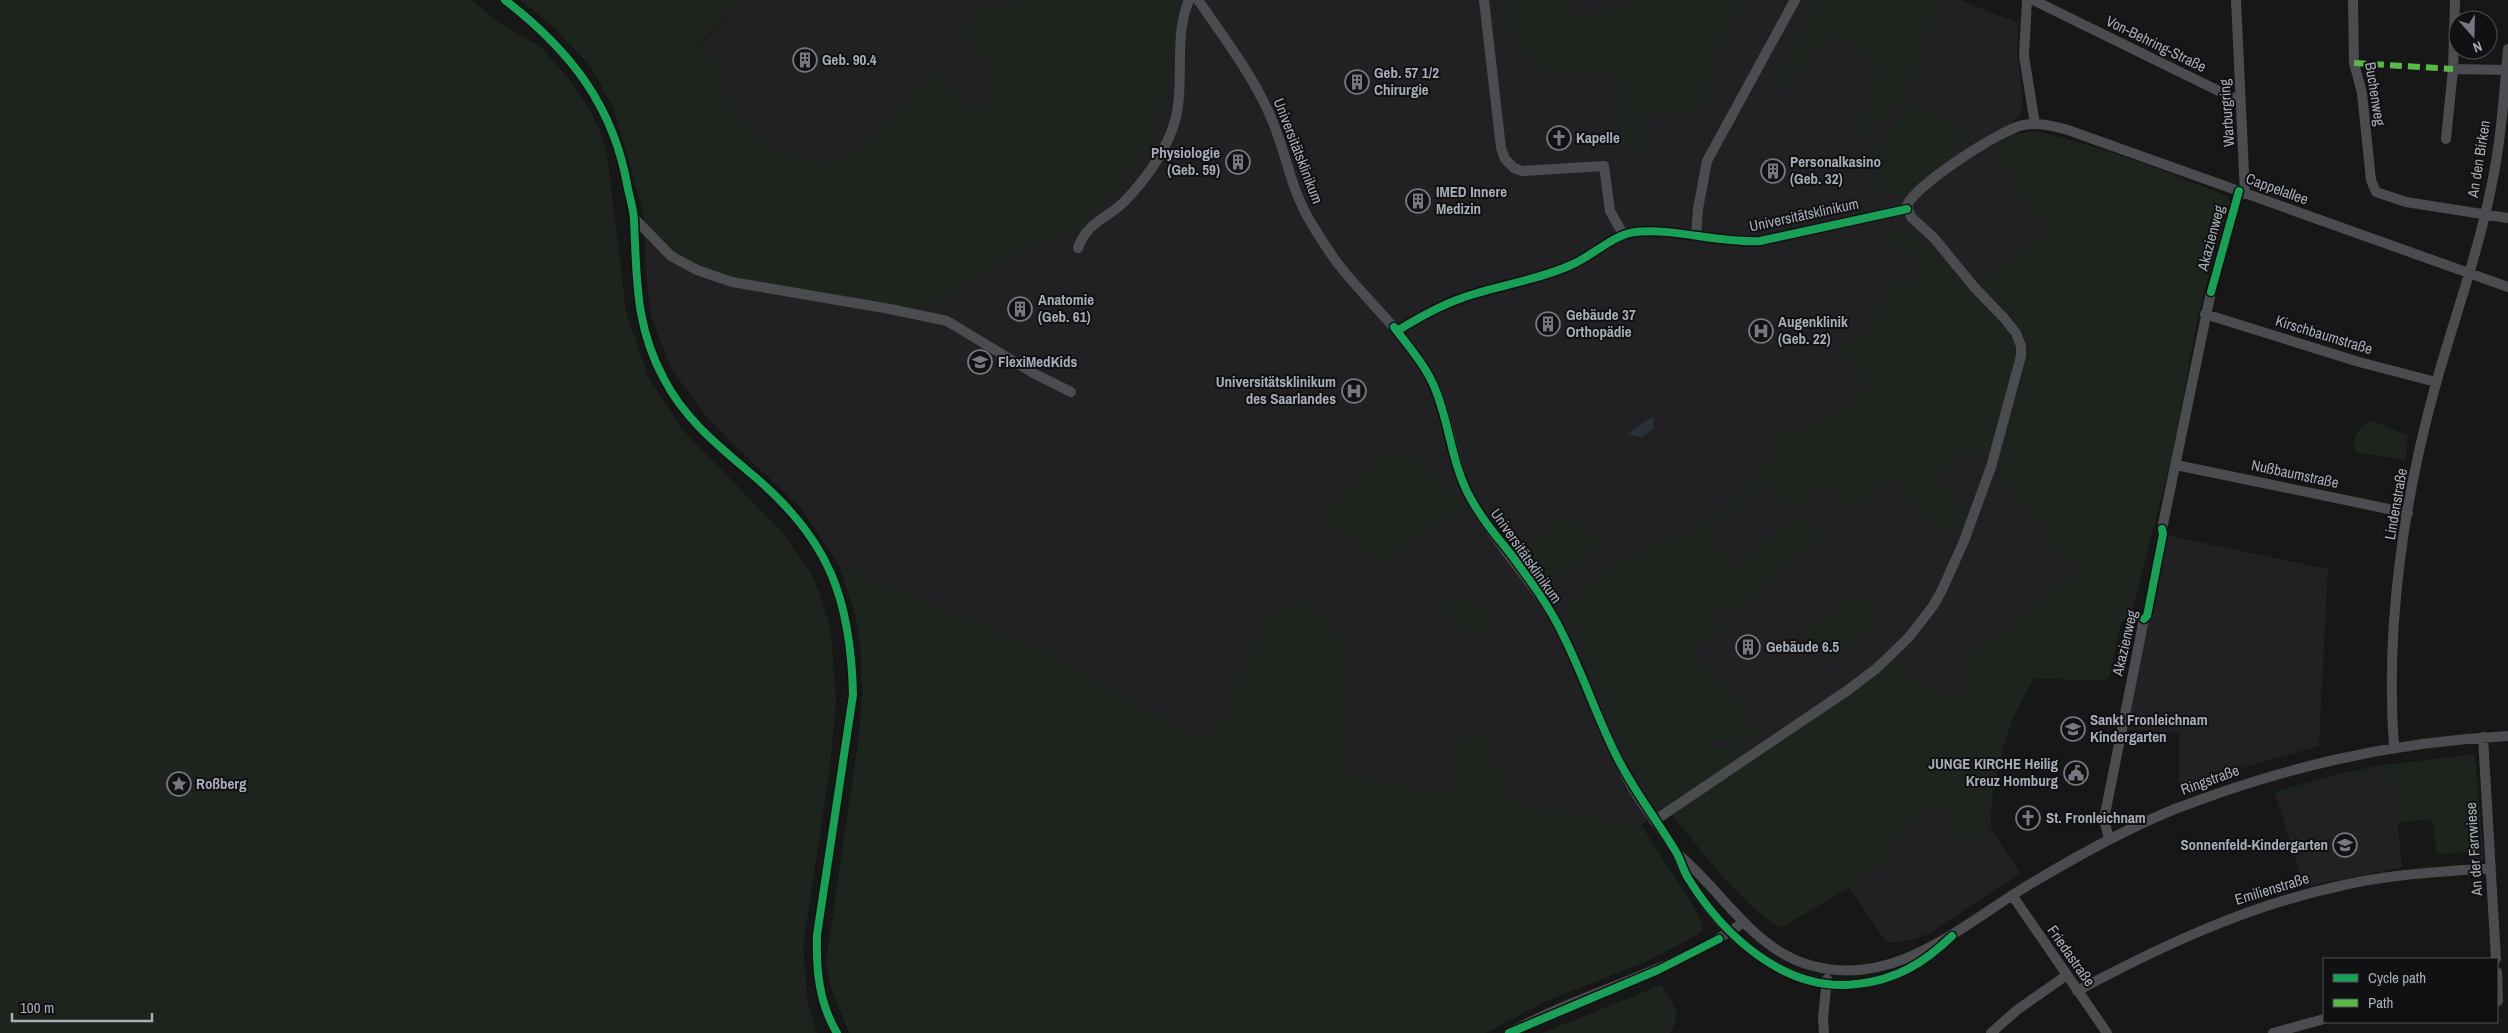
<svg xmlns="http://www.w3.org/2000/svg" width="2508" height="1033" font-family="'Archivo Narrow',sans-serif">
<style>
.built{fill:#212123}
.green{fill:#1d241e;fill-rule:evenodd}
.water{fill:#2a3239}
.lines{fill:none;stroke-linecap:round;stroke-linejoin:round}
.minor{stroke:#4b4c50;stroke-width:10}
.quiet{stroke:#58b947;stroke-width:6;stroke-dasharray:12 6;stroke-linecap:butt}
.cycleway-casing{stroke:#111113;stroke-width:11}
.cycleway{stroke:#1a9f57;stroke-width:8}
.labels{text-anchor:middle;stroke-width:4;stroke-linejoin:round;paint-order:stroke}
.street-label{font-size:15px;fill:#a8adb8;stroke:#111113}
.poi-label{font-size:15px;font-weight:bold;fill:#a8adb8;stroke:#111113;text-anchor:start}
</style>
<rect width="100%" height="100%" fill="#171717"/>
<path class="built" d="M741,0H1813L1805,30L1780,77L1789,85L1820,43L1831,34L1859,48L1881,66L1880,73L1860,115L1902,99L1941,0H1960L2018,23L2017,52L2023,97L2021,114L2012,122L2016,134L1993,146L1996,157L2048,232L1980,283L2013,318L2030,348L1999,470L2060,554L2065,552L2076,569L2073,577L2052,591L1976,653L1967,666L1965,685L1954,696H1943L1920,684L1895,657L1801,727L1672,815L1665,808L1641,825L1513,804L1483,733L1455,741L1447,793L1349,777L1347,649L1265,614L1221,724L1202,742L1045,651L839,565L799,506L734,445L704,414L671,368L650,313L645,265V219L622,131Z
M2165,535L2328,569L2319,746L2179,786V733L2126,730Z
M2392,767L2402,867L2304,887L2276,796L2336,777Z
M1939,804L1967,843L1991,828L2020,873L1928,934L1912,940L1887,943L1849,888L1895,855L1886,843Z"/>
<path class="green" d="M0,0H472L496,21L541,47L569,79L586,104L597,124L607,153L626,312L648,376L682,429L783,533L811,573L820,594L831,631L836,702L830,767L803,946L808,1003L817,1033H0Z
M520,0H741L698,46L709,55L722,75L725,91L737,113L754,133L782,152L822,163L839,161L850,155L885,125L915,92L925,77L933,74L966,106L981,110C990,102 991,98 993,86C997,57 972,52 965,27L986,4L1009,7L1018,0H1176C1182,14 1176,35 1173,49C1169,69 1168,91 1162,110C1151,146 1102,208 1075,236C1009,239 976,293 916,308L732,279L681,260L645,219L614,109L591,67L554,27Z
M1506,0H1565L1567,10L1576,16L1626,9L1631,0H1740L1703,99L1692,112L1655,114L1640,118L1643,139L1640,149H1629L1619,117L1622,91L1616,78L1604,73L1543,74L1532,57L1512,43Z
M1813,0H1941L1902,99L1864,142C1852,117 1870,95 1880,73L1881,66L1859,48L1831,34L1820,43L1789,85L1782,84L1780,78L1805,30Z
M1915,104L1960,127L1966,140L1903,201L1875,185L1885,166L1875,161L1871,168L1863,163Z
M2036,131C2097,145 2168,172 2227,196L2230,201L2199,311L2172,457L2131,615L2121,623L2110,676L2106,680L2035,679C2015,703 1998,759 1993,790C1991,802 1991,816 1991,828L1967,844L1939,804L1886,843L1895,855L1849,888L1780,928C1737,900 1705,854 1672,815L1801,727L1895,657C1912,675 1928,696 1954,696L1965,685L1967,666L1976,653L2052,591L2073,577L2076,569L2065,553L2060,554L1999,470L2030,348L2013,318L1980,283L2048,232L1996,157L1993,146L2016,134Z
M1894,226L1902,228L1924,241L2000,319L2013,340L2015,360L2012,375L1984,461L1968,444L1933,476L1966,511L1956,535L1933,521L1893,476L1848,512L1826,485L1799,507L1821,535L1732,611L1724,603L1711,614L1721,626L1693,651L1761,734C1742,745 1732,733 1711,745L1713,749L1730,741L1751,744L1754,749L1665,808L1656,803L1632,763L1566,607L1620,559H1634L1665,540L1686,536L1743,493L1771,460L1781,432L1797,433L1840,411L1862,390L1867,379L1841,348L1842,342L1868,337L1887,288L1895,284L1917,280L1923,270L1922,260L1890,242L1889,232ZM1767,481L1798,517L1737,568L1706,532Z
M2372,421L2408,435L2406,460L2355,452C2353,440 2358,423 2372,421Z
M1384,452L1413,455L1466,508L1459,513L1456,510C1430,527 1405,543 1384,565L1331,525L1328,511Z
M1563,516L1596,535L1595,548L1553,580L1542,563L1527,551Z
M839,565L1045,651L1202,742L1221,724L1265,614L1309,600L1347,648L1349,777L1447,793L1455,741L1483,733L1514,804L1641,825L1694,907L1703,924L1702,932L1648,961L1546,1001L1486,1033H849L830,985L826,961L859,737L862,692L861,654L856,617Z
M1857,591L1880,619L1829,662L1805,634Z
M1460,594C1472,597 1490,615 1492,627C1483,655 1445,621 1446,603L1450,597Z
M2475,754L2484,860L2473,861L2472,852L2437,854L2432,819L2397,823L2391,767L2336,777L2276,796L2275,792L2335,775L2377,766Z
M1661,985C1674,1000 1682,1015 1670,1033H1542Z"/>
<path class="water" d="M1654,416L1653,429L1642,437L1627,434Z"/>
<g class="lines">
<path class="minor" d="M505,0C570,50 614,106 628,189C630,199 634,210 634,221C637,279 635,326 664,379C685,420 720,447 755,477C829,540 851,599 853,695L817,935C816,970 819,1003 837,1033
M1198,0C1223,36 1251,73 1269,113C1287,152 1289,188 1313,226C1321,239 1329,252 1339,265C1370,305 1411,338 1434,385C1451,422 1452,464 1471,500C1498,548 1539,586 1565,638C1588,687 1606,738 1631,785C1644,808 1662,829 1676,852C1680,860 1682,869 1687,876C1719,936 1788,992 1859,984C1897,979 1925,963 1952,936
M1484,0L1501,148L1505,159L1514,168L1522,171L1604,166L1610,211L1623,234
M2027,0L2024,56L2035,124
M2033,0L2233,98H2240
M2236,0L2245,194
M2353,0L2354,63L2362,93L2371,180L2376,192L2406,202L2508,218
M2453,69L2508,70
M2446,139L2453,69L2455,1
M634,218L671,256L697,270L732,282L890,309L947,321L1035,374L1071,392
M1696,236L1698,209L1707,161L1795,0
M1078,248C1087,222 1107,219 1125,201C1143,182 1160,159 1170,135C1189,93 1171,42 1189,0
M2205,314L2359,362L2436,382
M1397,331C1418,318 1439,306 1462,298C1498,285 1536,281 1571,265C1593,256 1612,235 1635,232C1675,228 1718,243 1760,241L1907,209
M2176,465L2408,513
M2162,529L2211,292
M2483,737L2496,959
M2394,747C2385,626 2404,497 2437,380C2455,316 2478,253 2491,188C2501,142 2504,95 2508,49
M1654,821L1848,690L1877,668L1909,637L1933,606L1942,590L1964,541L1991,467L2021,356V346L2016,333L2004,318L1975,288L1934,238L1911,217L1907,205C1917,184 2000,130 2023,125C2037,122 2052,126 2065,129L2508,287
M2109,839L2104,819L2144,619
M1680,856C1724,893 1754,951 1813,966C1896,988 1962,925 2027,886C2075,857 2123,830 2175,809C2284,767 2391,742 2508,736
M2012,895L2107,1033
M2497,972L2498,1001
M2077,991C2163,945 2249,905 2344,885C2392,874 2442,872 2491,868
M1509,1033C1585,991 1672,973 1744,922
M1824,1033L1823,1018L1827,979
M1991,1033L2017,1010L2067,975
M2273,1033L2324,1019"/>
<path class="quiet" d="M2354,63L2453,69"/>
<g class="cycleway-casing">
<path id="cycleway" d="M505,0C570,50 614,106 628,189C630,199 634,210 634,221C637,279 635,326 664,379C685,420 720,447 755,477C829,540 851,599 853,695L817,935C816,970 819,1003 837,1033
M2211,292L2239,191
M1394,327C1409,347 1427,367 1436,391C1450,426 1452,466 1471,499C1482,519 1496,536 1510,553C1530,580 1550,607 1564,637C1584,677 1598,720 1618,759C1636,794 1657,820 1676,852C1681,860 1683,870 1688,878C1723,935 1785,993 1857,984C1896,980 1924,963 1952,936
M1397,331C1418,318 1439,306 1462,298C1498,285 1536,281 1571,265C1593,256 1612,235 1635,232C1675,228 1718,243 1760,241L1907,209
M2144,619L2147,616L2163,534L2162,529
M1509,1033L1658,970L1719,939"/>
</g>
<use href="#cycleway" class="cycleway"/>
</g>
<defs>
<g id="building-ring" transform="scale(1.25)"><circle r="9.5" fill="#111113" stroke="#757880" stroke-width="1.5"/><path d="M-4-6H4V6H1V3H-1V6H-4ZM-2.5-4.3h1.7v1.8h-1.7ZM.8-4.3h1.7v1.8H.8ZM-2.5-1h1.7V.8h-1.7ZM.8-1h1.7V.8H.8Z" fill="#757880"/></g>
<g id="church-ring" transform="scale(1.25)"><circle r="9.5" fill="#111113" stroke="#757880" stroke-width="1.5"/><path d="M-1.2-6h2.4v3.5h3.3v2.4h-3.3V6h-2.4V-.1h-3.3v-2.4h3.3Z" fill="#757880"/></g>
<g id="hospital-ring" transform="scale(1.25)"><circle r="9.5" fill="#111113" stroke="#757880" stroke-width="1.5"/><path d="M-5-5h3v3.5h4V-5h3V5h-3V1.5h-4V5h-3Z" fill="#757880"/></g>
<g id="school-ring" transform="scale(1.25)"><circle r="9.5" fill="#111113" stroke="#757880" stroke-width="1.5"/><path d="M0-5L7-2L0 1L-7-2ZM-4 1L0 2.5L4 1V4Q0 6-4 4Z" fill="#757880"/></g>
<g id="civic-ring" transform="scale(1.25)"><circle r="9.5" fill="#111113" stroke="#757880" stroke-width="1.5"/><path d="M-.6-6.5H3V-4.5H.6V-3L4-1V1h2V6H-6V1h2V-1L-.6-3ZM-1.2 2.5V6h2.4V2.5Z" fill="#757880"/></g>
<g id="sight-ring" transform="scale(1.25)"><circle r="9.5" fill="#111113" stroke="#757880" stroke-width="1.5"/><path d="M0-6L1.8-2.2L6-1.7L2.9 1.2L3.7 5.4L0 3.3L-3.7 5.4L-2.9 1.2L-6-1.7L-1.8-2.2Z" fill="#757880"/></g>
</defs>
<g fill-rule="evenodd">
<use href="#building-ring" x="805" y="60"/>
<use href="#building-ring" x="1357" y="82"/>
<use href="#church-ring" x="1559" y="138"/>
<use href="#building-ring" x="1238" y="162"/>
<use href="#building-ring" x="1773" y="171"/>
<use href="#building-ring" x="1418" y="201"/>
<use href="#building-ring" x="1020" y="309"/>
<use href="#building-ring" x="1548" y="324"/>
<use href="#hospital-ring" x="1761" y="331"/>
<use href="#school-ring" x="980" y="362"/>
<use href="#hospital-ring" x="1354" y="391"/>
<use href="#building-ring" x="1748" y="647"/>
<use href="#school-ring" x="2073" y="729"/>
<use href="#civic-ring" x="2076" y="773"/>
<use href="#sight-ring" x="179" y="784"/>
<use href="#church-ring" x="2028" y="818"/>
<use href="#school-ring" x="2345" y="845"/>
</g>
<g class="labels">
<g class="street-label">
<text transform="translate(2156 44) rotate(26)" y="5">Von-Behring-Straße</text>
<text transform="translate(2375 94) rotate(81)" y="5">Buchenweg</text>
<text transform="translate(2227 113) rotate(-94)" y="5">Warburgring</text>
<text transform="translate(1298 151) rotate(69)" y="5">Universitätsklinikum</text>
<text transform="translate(2479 159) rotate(-81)" y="5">An den Birken</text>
<text transform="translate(2277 189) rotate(20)" y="5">Cappelallee</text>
<text transform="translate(1804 215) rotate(-12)" y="5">Universitätsklinikum</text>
<text transform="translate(2211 238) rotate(-75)" y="5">Akazienweg</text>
<text transform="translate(2324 335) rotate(17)" y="5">Kirschbaumstraße</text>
<text transform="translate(2295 474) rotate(12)" y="5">Nußbaumstraße</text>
<text transform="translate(2396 504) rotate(-80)" y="5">Lindenstraße</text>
<text transform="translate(1526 556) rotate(55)" y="5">Universitätsklinikum</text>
<text transform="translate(2125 643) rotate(-77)" y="5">Akazienweg</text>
<text transform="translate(2210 780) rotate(-20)" y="5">Ringstraße</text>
<text transform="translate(2474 849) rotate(-94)" y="5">An der Farrwiese</text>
<text transform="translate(2272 889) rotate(-17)" y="5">Emilienstraße</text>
<text transform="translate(2071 956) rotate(55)" y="5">Friedastraße</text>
</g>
<g class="poi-label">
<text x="822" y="65">Geb. 90.4</text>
<text x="1374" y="78">Geb. 57 1/2<tspan x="1374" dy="17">Chirurgie</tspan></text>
<text x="1576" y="143">Kapelle</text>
<text x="1220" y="158" text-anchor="end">Physiologie<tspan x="1220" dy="17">(Geb. 59)</tspan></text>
<text x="1790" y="167">Personalkasino<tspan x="1790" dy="17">(Geb. 32)</tspan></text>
<text x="1436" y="197">IMED Innere<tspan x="1436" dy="17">Medizin</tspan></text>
<text x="1038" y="305">Anatomie<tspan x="1038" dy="17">(Geb. 61)</tspan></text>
<text x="1566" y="320">Gebäude 37<tspan x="1566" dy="17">Orthopädie</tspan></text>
<text x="1778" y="327">Augenklinik<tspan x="1778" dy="17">(Geb. 22)</tspan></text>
<text x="998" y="367">FlexiMedKids</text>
<text x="1336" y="387" text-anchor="end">Universitätsklinikum<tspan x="1336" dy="17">des Saarlandes</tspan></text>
<text x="1766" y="652">Gebäude 6.5</text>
<text x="2090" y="725">Sankt Fronleichnam<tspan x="2090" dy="17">Kindergarten</tspan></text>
<text x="2058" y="769" text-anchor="end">JUNGE KIRCHE Heilig<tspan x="2058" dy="17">Kreuz Homburg</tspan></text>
<text x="196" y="789">Roßberg</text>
<text x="2046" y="823">St. Fronleichnam</text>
<text x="2328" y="850" text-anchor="end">Sonnenfeld-Kindergarten</text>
</g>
</g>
<rect x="2323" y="958" width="175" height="65" fill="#111113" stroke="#4d4f55"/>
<rect x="2333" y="974" width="25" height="8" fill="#1a9f57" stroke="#4d4f55"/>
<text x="2368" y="983" font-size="15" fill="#a8adb8">Cycle path</text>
<rect x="2333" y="999" width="25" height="8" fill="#58b947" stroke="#4d4f55"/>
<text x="2368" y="1008" font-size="15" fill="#a8adb8">Path</text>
<g transform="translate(2473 35) rotate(160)"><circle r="24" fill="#111113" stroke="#4d4f55"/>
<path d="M0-4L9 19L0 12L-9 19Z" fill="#757880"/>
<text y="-8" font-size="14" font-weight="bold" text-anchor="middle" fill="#a8adb8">N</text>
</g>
<path d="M12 1013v8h140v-8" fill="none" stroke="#a8adb8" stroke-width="2.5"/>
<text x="20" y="1013" font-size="15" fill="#a8adb8" stroke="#111113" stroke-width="4" paint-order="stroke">100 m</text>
</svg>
